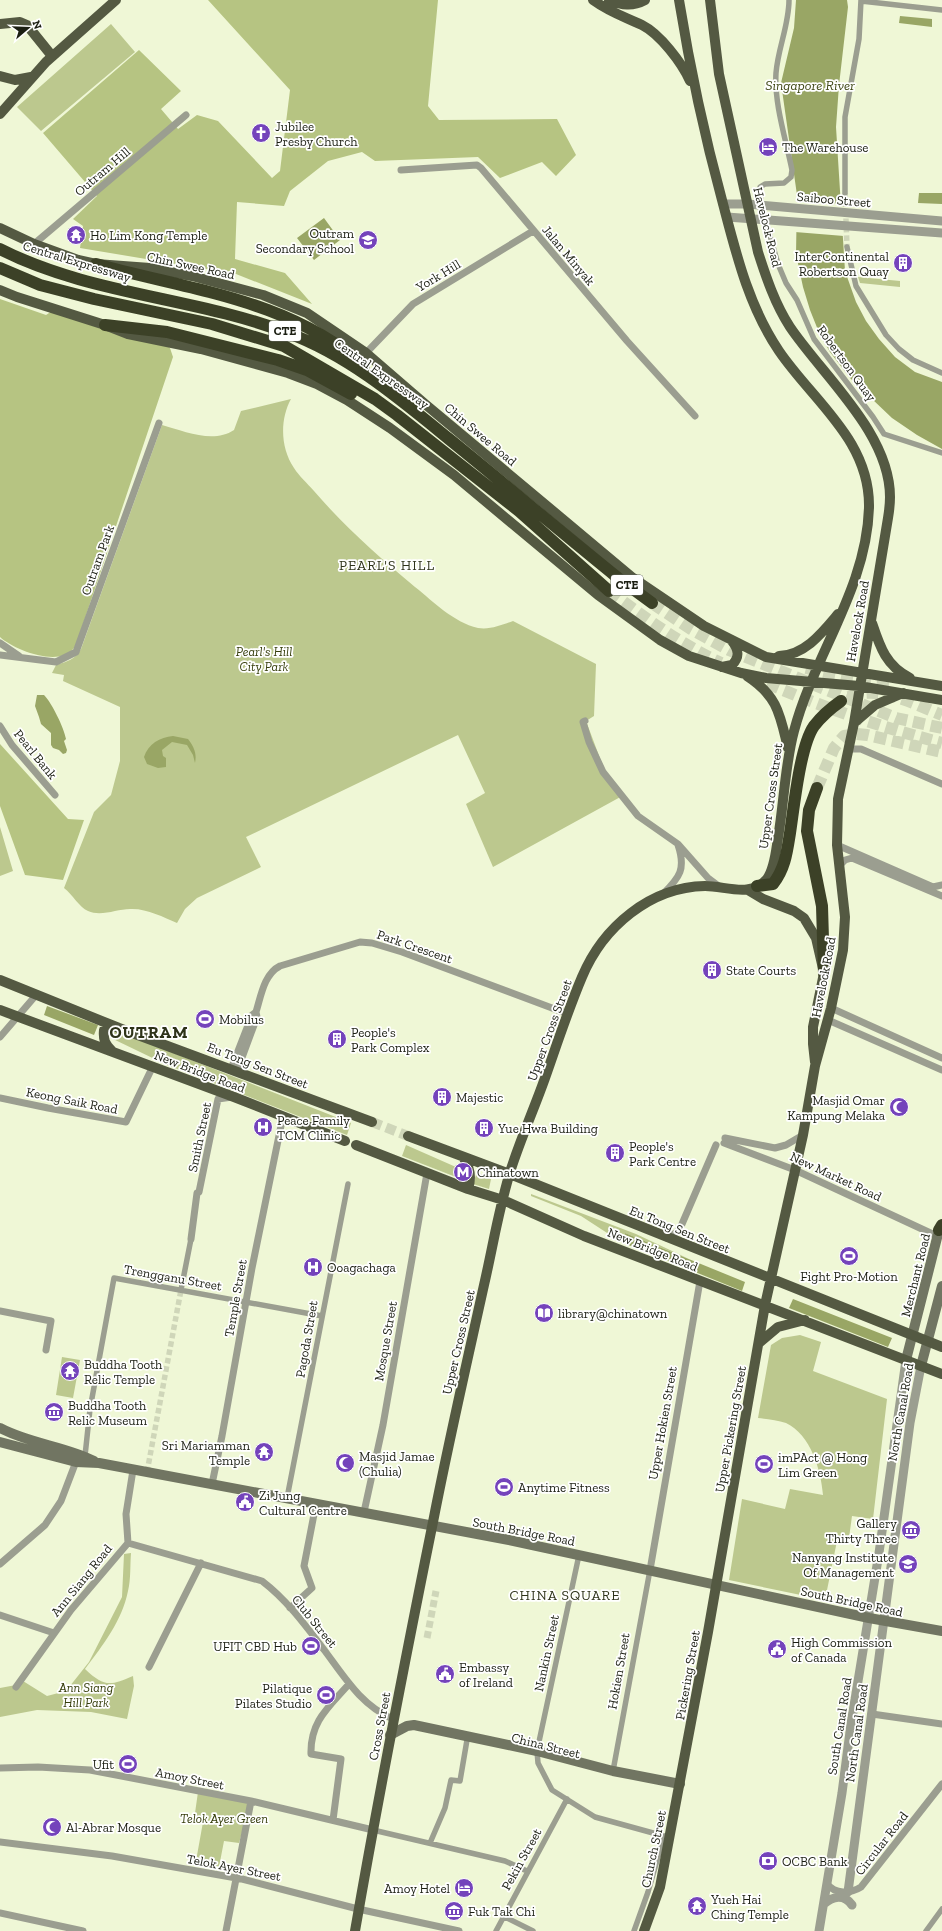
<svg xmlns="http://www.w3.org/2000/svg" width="942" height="1931" font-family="'Zilla Slab',serif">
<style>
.green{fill:#bcc88e}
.forest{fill:#b6c482}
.water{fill:#99a665}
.pier{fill:#eff7d6}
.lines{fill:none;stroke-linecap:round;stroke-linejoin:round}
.pedestrian-tunnel{stroke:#cfd6b9;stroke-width:5.5;stroke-dasharray:5.5 3;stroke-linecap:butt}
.minor-tunnel{stroke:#cfd6b9;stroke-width:7;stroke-dasharray:7 3.5;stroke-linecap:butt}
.primary-tunnel{stroke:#cfd6b9;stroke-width:10;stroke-dasharray:10 5;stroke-linecap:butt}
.motorway-tunnel{stroke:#cfd6b9;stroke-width:12;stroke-dasharray:12 6;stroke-linecap:butt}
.pedestrian{stroke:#9b9e90;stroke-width:5.5}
.minor{stroke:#9b9e90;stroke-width:7}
.tertiary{stroke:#9b9e90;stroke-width:9}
.secondary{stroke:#717562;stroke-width:10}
.primary{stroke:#545942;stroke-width:10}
.motorway{stroke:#3c4127;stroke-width:12}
.labels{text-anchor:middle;stroke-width:3.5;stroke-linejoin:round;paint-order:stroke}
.shield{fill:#fff;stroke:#5f6259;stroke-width:1}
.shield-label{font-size:12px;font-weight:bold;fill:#1b1e12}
.poi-label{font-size:13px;fill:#1b1e12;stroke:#fff;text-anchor:start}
.street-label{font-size:13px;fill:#1b1e12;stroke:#fff}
.park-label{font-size:13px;font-style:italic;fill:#363e0c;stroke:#fff}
.water-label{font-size:14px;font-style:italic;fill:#404917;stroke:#fff}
.neighbourhood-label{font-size:14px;letter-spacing:1px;fill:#2e3319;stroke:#fff}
.district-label{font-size:17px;font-weight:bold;letter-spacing:1px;fill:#2e3319;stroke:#fff}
</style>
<rect width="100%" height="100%" fill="#eff7d6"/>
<path class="green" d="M111,24L135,52L41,131L17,107Z
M858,277L900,281V287L860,283Z
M291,399C280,419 280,447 294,468C299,476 307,483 314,491C344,526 379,557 415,587C434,602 453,622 478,628C490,630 502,625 513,621L596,664L594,716L586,721L604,769L624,795L493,867L466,804L485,793L458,735L246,837L261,867L197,898L185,909L177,923C163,917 146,908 130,909C117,909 101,917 88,911C79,907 73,895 64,888L94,812L111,795L120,761V707L63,681L64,675L52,673L56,665C66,662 76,659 81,649L162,425C184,431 213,444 234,430L241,411Z
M0,827L13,871L0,876Z
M115,1030L351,1123L347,1135L167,1065L111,1038Z
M406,1145L465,1171V1178L461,1179L402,1156Z
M477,1172L491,1179L489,1189L473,1184Z
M531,1194L636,1234L689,1259L625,1233L621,1242L581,1216L531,1196Z
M800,1335L821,1342L813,1371L887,1399L873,1519L852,1516L849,1538L838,1536L825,1600L729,1580L742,1499L785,1509L790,1489L823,1495C821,1470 811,1435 786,1423C778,1420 767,1419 758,1418L771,1345L782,1338Z
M62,1357L80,1360L73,1398L56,1395Z
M131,1553C130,1565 131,1579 128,1591C122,1621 103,1645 85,1669C104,1687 110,1686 133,1676L134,1686L127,1719L91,1712L37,1710L0,1717V1688L16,1685L23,1681L47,1696L66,1691L89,1662L122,1597L124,1554Z
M198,1792L251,1801L239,1843L224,1841L219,1867L196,1861L203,1822L194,1820Z"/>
<path class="forest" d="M208,0H438L428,106L439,120L557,119L576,155L556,176L542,162L500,178L478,157L375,161L362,152L328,161L290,191L284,206L237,202L235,259L285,273L312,304L236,274L80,248L83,226L73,219L97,196L43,133L139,50L181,91L161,109L178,129L197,115L218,121L272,178L280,171L290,90Z
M0,299L46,315L55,309L161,340L170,348L173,357L78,639C77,642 76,645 74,648C60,668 14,650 0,637Z
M0,744L68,819L84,820L63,880L25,875L0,806Z"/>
<path class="water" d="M796,0H847L848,7L839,85L836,127L845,271L856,302L866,321L879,339L895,357L915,372L942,382V449L917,435L892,418L850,378L830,352L820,335L810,310L803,287L796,254L797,195L781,83L794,28Z
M900,16L932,19V27L899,23Z
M919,193H942V204L918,203Z
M324,218L340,240L314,260L297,238Z
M37,695H44C52,703 64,728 66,739L64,741L67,750L66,753L63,754L59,750L53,748L51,745V733L41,724L39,717L35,706Z
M173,736L188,739C194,747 197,753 195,763L193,755L187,745L172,742L162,750L163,756L166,758V767L158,768L147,764L144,757C148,744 160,737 173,736Z
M47,1006L98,1025L94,1035L44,1015Z
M625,1233L745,1282L742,1291L621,1242Z
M793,1299L892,1338L888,1347L789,1308Z"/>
<path class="pier" d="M795,200L843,204L844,236L795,232Z"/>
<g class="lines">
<path class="pedestrian-tunnel" d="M845,193L847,247
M147,1472L181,1290"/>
<path class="minor-tunnel" d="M427,1638L436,1591"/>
<path class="primary-tunnel" d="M372,1122L408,1136"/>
<path class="motorway-tunnel" d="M609,591C645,618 680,644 721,663
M652,603L691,629L729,650L896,718L942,728
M806,668C835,675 864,681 894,680
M751,676C812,704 877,726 942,743
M849,697C879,684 914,704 942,715
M817,788L834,748L844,736L857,734L867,735L942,752"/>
<path class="pedestrian" d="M789,0C789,25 778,48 776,73C774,103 786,140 792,170L791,177L784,183L765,184L760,187L761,205L778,264L786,283L797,300L814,339L873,417L884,434L942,453
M861,1L942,10
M845,193V117L859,39L861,0
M847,247L856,286L886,335L899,349L913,360L942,373
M181,1290L191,1239
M85,1456L90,1409L114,1278L322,1316
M287,1498L348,1184
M579,1555L537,1751L538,1763L552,1790L595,1817L664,1836L648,1892L634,1931
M613,1771L650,1570
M373,1830L505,1861L527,1871
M430,1843L445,1808L451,1780L460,1781L467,1740
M503,1916L533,1931
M496,1931L567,1799
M926,1931L942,1909"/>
<path class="minor" d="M401,170L477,165L481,168L627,341L695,416
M34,244L186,115
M366,353L413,304L533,231
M0,643L19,656
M0,655L56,662L76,652L159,423
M585,721L583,722L589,742L603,772L638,816L678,844L708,878L720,887
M0,726L12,745L55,795
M848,749H861L942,784
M837,845L933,887L942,885
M839,866L845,860L852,858L942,896
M663,894C680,877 686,869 678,845
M831,1008L942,1058
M828,1020L942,1070
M0,1037L37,994
M231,1069L252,1015L256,1012
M237,1071L257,1017L256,1012C261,996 264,974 280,966L360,942L372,943L402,952L568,1014
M0,1098L48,1108L126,1122L153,1066
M725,1138L775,1148L786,1145L803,1135
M724,1143L795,1170L937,1236
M667,1238L677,1232L682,1224L716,1145
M191,1239L197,1193L199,1192L218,1099L232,1097
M0,1311L51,1321L46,1350
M212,1484L222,1436L252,1268L283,1116
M364,1512L383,1425L427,1173
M128,1543L262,1581C287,1600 306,1626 325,1651C345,1678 362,1706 393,1719
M128,1543L126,1514L133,1470
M0,1564L45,1525L61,1501L77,1459
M650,1570L700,1281
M290,1608L312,1588L304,1566L316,1504
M0,1615L54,1633
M149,1667L201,1563
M16,1687L71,1610L128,1543
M872,1714L942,1724
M0,1768L38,1767L90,1770L251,1801L373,1830
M333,1820L341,1759L311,1754C310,1721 329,1707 349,1684
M0,1842L112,1856L242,1879L358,1909L459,1931
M827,1884C835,1894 850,1894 861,1887L942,1784
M0,1913L83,1931
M226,1931L251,1801"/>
<path class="tertiary" d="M723,204H748L942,221
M727,217L942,233
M848,1892L910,1423L921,1366
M824,1904C833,1896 844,1894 852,1905
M819,1931L842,1793L851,1724L879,1553L906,1360"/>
<path class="secondary" d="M906,1360L939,1230
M921,1366L942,1286
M0,1428C30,1444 64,1446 94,1461
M0,1442L76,1462L99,1463L509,1540L869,1618L942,1631
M390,1735L407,1726L414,1725L537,1751L613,1771L680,1784"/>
<path class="primary" d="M593,0C611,13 623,16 642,25C660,34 682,63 690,81
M609,0C622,5 632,7 645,0
M0,24L20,22L27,25L52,56
M0,76L15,80L31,77
M0,114L46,62L116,0
M0,228L34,244L78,260L96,264L150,268L192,276L263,295L307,313L366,353L425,404L633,578L704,626L766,657L942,686
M0,290L17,297L105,325L128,334L201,349L288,373L317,384L347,400L390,428L454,475L598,595L660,640L689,656L741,673L766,678L859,686L942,700
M872,623C880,647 886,666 910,678
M779,656C805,655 822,633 838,614
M722,667L732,665C740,657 739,650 732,641
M747,676C778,696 780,715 788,748
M854,723L875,705L903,693
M748,890L763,899L794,911L804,918L816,938L824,973L813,1027V1044L815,1062
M0,980L119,1028L372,1122
M0,1010L234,1097L345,1141
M112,1025L104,1030C103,1040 105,1044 112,1051
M408,1136L510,1174L942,1347
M356,1145L468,1189L503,1200L584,1236L942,1374
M463,1157C470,1167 472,1177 468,1189
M759,1343L778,1327L805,1320
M355,1931C379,1793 406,1655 434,1517C449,1440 467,1362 484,1285C493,1246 499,1207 511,1169C521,1138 534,1109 545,1078C557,1044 568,1010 582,977C603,927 650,887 705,886C726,886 751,898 767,879C775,868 776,850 778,838C784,803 785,764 794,731C814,655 867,588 869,507C870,440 813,401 779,351C748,305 736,253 722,200C704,134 690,68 679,0
M644,1931L660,1887L708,1632L765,1305L803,1135L815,1066L831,1008L843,950L845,917L837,845L838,799L854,723L888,518C889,512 890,504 890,497C890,433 823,376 790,327C775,304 766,277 758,252L719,74L710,0"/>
<path class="motorway" d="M0,249C90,295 195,297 288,333C348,355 400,399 449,439C506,485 561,532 618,578L652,603
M96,264C189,290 289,299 364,366
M0,268L40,285L94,299L212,324L284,346L375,399L397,415L519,511L609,591
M105,325L167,332L278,360L307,370L351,394
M817,788L809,810L807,831L822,906L824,973
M757,886L773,884C785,869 787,852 790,833C794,807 800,746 814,726C821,717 831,708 841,701
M939,1230L942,1225"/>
</g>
<defs>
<g id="church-disc" transform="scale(1)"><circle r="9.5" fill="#7443bb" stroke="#fff"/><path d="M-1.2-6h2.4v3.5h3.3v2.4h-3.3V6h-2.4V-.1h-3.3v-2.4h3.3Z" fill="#fff"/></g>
<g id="hotel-disc" transform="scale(1)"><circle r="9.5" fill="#7443bb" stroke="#fff"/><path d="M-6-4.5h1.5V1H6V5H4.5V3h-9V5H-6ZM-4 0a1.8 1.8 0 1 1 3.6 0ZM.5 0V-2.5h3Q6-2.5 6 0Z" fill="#fff"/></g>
<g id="temple-disc" transform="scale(1)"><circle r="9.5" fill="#7443bb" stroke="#fff"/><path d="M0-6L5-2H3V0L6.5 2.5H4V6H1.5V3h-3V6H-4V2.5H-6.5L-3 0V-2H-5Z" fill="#fff"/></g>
<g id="school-disc" transform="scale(1)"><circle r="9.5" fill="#7443bb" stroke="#fff"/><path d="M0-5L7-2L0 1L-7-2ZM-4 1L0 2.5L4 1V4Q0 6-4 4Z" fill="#fff"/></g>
<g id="building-disc" transform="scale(1)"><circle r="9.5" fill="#7443bb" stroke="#fff"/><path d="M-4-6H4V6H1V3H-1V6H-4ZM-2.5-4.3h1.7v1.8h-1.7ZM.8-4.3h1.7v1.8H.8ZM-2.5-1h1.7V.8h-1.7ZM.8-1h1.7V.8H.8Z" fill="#fff"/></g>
<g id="stadium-disc" transform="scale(1)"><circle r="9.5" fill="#7443bb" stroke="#fff"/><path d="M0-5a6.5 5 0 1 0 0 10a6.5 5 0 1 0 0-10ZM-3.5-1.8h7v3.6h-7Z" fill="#fff"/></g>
<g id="mosque-disc" transform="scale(1)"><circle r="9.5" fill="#7443bb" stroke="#fff"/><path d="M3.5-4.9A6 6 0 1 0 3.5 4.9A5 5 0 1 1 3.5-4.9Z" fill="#fff"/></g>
<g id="hospital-disc" transform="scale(1)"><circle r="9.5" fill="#7443bb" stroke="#fff"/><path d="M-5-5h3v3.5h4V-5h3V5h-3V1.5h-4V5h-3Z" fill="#fff"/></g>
<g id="metro-disc" transform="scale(1)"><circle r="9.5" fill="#7443bb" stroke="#fff"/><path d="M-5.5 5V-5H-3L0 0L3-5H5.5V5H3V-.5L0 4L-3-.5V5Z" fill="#fff"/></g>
<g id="library-disc" transform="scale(1)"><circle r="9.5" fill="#7443bb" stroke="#fff"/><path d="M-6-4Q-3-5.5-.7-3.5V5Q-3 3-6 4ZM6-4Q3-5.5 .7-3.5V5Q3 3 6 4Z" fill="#fff"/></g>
<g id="museum-disc" transform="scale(1)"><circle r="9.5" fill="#7443bb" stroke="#fff"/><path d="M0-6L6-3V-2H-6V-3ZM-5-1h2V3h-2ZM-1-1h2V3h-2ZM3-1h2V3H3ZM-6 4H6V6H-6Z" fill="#fff"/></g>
<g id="civic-disc" transform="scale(1)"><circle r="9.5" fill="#7443bb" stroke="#fff"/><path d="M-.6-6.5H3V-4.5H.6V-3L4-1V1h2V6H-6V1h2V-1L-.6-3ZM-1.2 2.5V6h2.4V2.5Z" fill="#fff"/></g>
<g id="university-disc" transform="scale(1)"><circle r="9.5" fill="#7443bb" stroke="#fff"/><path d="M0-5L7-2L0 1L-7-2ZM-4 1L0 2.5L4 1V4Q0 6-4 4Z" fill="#fff"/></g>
<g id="bank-disc" transform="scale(1)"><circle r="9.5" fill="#7443bb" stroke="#fff"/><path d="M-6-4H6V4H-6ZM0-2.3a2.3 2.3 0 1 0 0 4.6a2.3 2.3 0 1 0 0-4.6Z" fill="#fff"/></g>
</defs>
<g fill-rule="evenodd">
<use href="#church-disc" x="261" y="133"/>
<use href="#hotel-disc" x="768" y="147"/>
<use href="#temple-disc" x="76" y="235"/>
<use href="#school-disc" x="368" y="240"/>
<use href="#building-disc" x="903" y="263"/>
<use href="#building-disc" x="712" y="970"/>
<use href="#stadium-disc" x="205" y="1019"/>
<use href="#building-disc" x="337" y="1039"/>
<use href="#building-disc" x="442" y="1097"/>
<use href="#mosque-disc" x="899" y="1107"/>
<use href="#hospital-disc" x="263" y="1127"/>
<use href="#building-disc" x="484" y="1128"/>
<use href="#building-disc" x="615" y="1153"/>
<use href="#metro-disc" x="463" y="1172"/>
<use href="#stadium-disc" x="849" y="1256"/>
<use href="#hospital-disc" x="313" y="1267"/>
<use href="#library-disc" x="544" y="1313"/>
<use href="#temple-disc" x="70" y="1371"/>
<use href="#museum-disc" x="54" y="1412"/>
<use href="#temple-disc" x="264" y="1452"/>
<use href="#mosque-disc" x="345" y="1463"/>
<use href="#stadium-disc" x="764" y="1464"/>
<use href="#stadium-disc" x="504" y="1487"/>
<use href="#civic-disc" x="245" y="1502"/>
<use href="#museum-disc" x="911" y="1530"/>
<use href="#university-disc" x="908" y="1564"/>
<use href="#stadium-disc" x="311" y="1646"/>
<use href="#civic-disc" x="777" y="1649"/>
<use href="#civic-disc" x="445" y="1674"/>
<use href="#stadium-disc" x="326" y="1695"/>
<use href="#stadium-disc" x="128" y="1764"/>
<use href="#mosque-disc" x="52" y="1827"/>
<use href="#bank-disc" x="768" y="1861"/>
<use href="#hotel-disc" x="464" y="1888"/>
<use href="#temple-disc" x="697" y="1906"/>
<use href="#museum-disc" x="454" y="1911"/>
</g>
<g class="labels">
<g class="shield">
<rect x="269" y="321" width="32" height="20" rx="3"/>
<rect x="611" y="575" width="32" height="20" rx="3"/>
</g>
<g class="shield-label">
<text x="285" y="335">CTE</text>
<text x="627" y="589">CTE</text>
</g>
<g class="poi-label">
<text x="275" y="131">Jubilee<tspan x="275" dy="15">Presby Church</tspan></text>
<text x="782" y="152">The Warehouse</text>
<text x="354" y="238" text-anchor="end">Outram<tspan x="354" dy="15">Secondary School</tspan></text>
<text x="90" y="240">Ho Lim Kong Temple</text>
<text x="889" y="261" text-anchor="end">InterContinental<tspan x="889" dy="15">Robertson Quay</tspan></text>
<text x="726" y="975">State Courts</text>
<text x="219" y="1024">Mobilus</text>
<text x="351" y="1037">People's<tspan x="351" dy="15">Park Complex</tspan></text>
<text x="456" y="1102">Majestic</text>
<text x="885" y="1105" text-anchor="end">Masjid Omar<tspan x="885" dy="15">Kampung Melaka</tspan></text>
<text x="277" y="1125">Peace Family<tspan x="277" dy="15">TCM Clinic</tspan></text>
<text x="498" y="1133">Yue Hwa Building</text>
<text x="629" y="1151">People's<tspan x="629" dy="15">Park Centre</tspan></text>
<text x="477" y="1177">Chinatown</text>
<text x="327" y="1272">Ooagachaga</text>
<text x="849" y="1281" text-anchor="middle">Fight Pro-Motion</text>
<text x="558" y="1318">library@chinatown</text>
<text x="84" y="1369">Buddha Tooth<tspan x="84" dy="15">Relic Temple</tspan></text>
<text x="68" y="1410">Buddha Tooth<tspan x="68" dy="15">Relic Museum</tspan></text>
<text x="250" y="1450" text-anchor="end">Sri Mariamman<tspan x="250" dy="15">Temple</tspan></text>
<text x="359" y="1461">Masjid Jamae<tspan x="359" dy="15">(Chulia)</tspan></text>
<text x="778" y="1462">imPAct @ Hong<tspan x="778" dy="15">Lim Green</tspan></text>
<text x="518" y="1492">Anytime Fitness</text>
<text x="259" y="1500">Zi Jung<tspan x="259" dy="15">Cultural Centre</tspan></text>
<text x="897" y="1528" text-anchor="end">Gallery<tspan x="897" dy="15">Thirty Three</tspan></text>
<text x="894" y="1562" text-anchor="end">Nanyang Institute<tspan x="894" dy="15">Of Management</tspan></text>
<text x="791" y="1647">High Commission<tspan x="791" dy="15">of Canada</tspan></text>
<text x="297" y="1651" text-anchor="end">UFIT CBD Hub</text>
<text x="459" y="1672">Embassy<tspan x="459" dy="15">of Ireland</tspan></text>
<text x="312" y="1693" text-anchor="end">Pilatique<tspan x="312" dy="15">Pilates Studio</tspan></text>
<text x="114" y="1769" text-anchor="end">Ufit</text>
<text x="66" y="1832">Al-Abrar Mosque</text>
<text x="782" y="1866">OCBC Bank</text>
<text x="450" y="1893" text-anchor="end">Amoy Hotel</text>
<text x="711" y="1904">Yueh Hai<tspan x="711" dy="15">Ching Temple</tspan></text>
<text x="468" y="1916">Fuk Tak Chi</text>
</g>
<g class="street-label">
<text transform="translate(102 171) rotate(-40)" y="5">Outram Hill</text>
<text transform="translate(834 199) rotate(5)" y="5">Saiboo Street</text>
<text transform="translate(768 227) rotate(76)" y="5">Havelock Road</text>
<text transform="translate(569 255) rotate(50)" y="5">Jalan Minyak</text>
<text transform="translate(77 261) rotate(17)" y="5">Central Expressway</text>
<text transform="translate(191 265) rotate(12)" y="5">Chin Swee Road</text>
<text transform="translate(438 275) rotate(-31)" y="5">York Hill</text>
<text transform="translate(847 363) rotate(54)" y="5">Robertson Quay</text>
<text transform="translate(382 373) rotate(35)" y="5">Central Expressway</text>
<text transform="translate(481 434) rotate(40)" y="5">Chin Swee Road</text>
<text transform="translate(97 560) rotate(-70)" y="5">Outram Park</text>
<text transform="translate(857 621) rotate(-80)" y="5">Havelock Road</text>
<text transform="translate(36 754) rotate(51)" y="5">Pearl Bank</text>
<text transform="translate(770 796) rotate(-82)" y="5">Upper Cross Street</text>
<text transform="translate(415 946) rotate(19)" y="5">Park Crescent</text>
<text transform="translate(823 977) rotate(-79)" y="5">Havelock Road</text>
<text transform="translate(549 1030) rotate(-70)" y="5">Upper Cross Street</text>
<text transform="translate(258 1065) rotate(21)" y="5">Eu Tong Sen Street</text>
<text transform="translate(200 1071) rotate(21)" y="5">New Bridge Road</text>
<text transform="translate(72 1100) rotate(11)" y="5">Keong Saik Road</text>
<text transform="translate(199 1137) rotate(-78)" y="5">Smith Street</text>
<text transform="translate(836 1176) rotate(25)" y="5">New Market Road</text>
<text transform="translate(680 1229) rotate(22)" y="5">Eu Tong Sen Street</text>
<text transform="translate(653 1249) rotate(22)" y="5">New Bridge Road</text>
<text transform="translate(915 1275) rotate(-76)" y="5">Merchant Road</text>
<text transform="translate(173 1277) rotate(10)" y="5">Trengganu Street</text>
<text transform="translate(235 1298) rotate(-80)" y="5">Temple Street</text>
<text transform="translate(306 1339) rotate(-80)" y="5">Pagoda Street</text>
<text transform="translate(385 1341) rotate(-80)" y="5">Mosque Street</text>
<text transform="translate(458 1342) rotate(-77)" y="5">Upper Cross Street</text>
<text transform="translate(900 1412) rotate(-80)" y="5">North Canal Road</text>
<text transform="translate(662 1423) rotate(-80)" y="5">Upper Hokien Street</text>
<text transform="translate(730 1429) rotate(-80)" y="5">Upper Pickering Street</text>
<text transform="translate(524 1531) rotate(11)" y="5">South Bridge Road</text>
<text transform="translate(81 1580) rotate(-51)" y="5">Ann Siang Road</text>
<text transform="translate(852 1601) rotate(12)" y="5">South Bridge Road</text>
<text transform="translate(315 1621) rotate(51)" y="5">Club Street</text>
<text transform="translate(546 1653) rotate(-78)" y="5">Nankin Street</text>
<text transform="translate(618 1671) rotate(-80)" y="5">Hokien Street</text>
<text transform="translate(687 1675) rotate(-80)" y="5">Pickering Street</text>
<text transform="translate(379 1726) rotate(-79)" y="5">Cross Street</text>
<text transform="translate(839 1726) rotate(-81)" y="5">South Canal Road</text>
<text transform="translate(856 1733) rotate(-82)" y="5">North Canal Road</text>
<text transform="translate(546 1745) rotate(14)" y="5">China Street</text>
<text transform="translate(190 1778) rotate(11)" y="5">Amoy Street</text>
<text transform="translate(881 1843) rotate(-52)" y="5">Circular Road</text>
<text transform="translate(653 1849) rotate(-78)" y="5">Church Street</text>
<text transform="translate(521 1859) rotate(-61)" y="5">Pekin Street</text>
<text transform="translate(234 1867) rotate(11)" y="5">Telok Ayer Street</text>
</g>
<g class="park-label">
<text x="264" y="656">Pearl's Hill<tspan x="264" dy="15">City Park</tspan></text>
<text x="86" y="1692">Ann Siang<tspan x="86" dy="15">Hill Park</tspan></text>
<text x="224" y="1823">Telok Ayer Green</text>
</g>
<g class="water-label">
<text x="810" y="90">Singapore River</text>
</g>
<g class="neighbourhood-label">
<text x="387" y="570">PEARL'S HILL</text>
<text x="565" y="1600">CHINA SQUARE</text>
</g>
<g class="district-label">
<text x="149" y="1038">OUTRAM</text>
</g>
</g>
<g transform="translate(28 28) rotate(71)" stroke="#ffffff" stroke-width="3" paint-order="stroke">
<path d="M0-3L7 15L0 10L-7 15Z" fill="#1b1e12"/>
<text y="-6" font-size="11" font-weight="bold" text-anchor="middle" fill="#1b1e12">N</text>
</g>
</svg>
